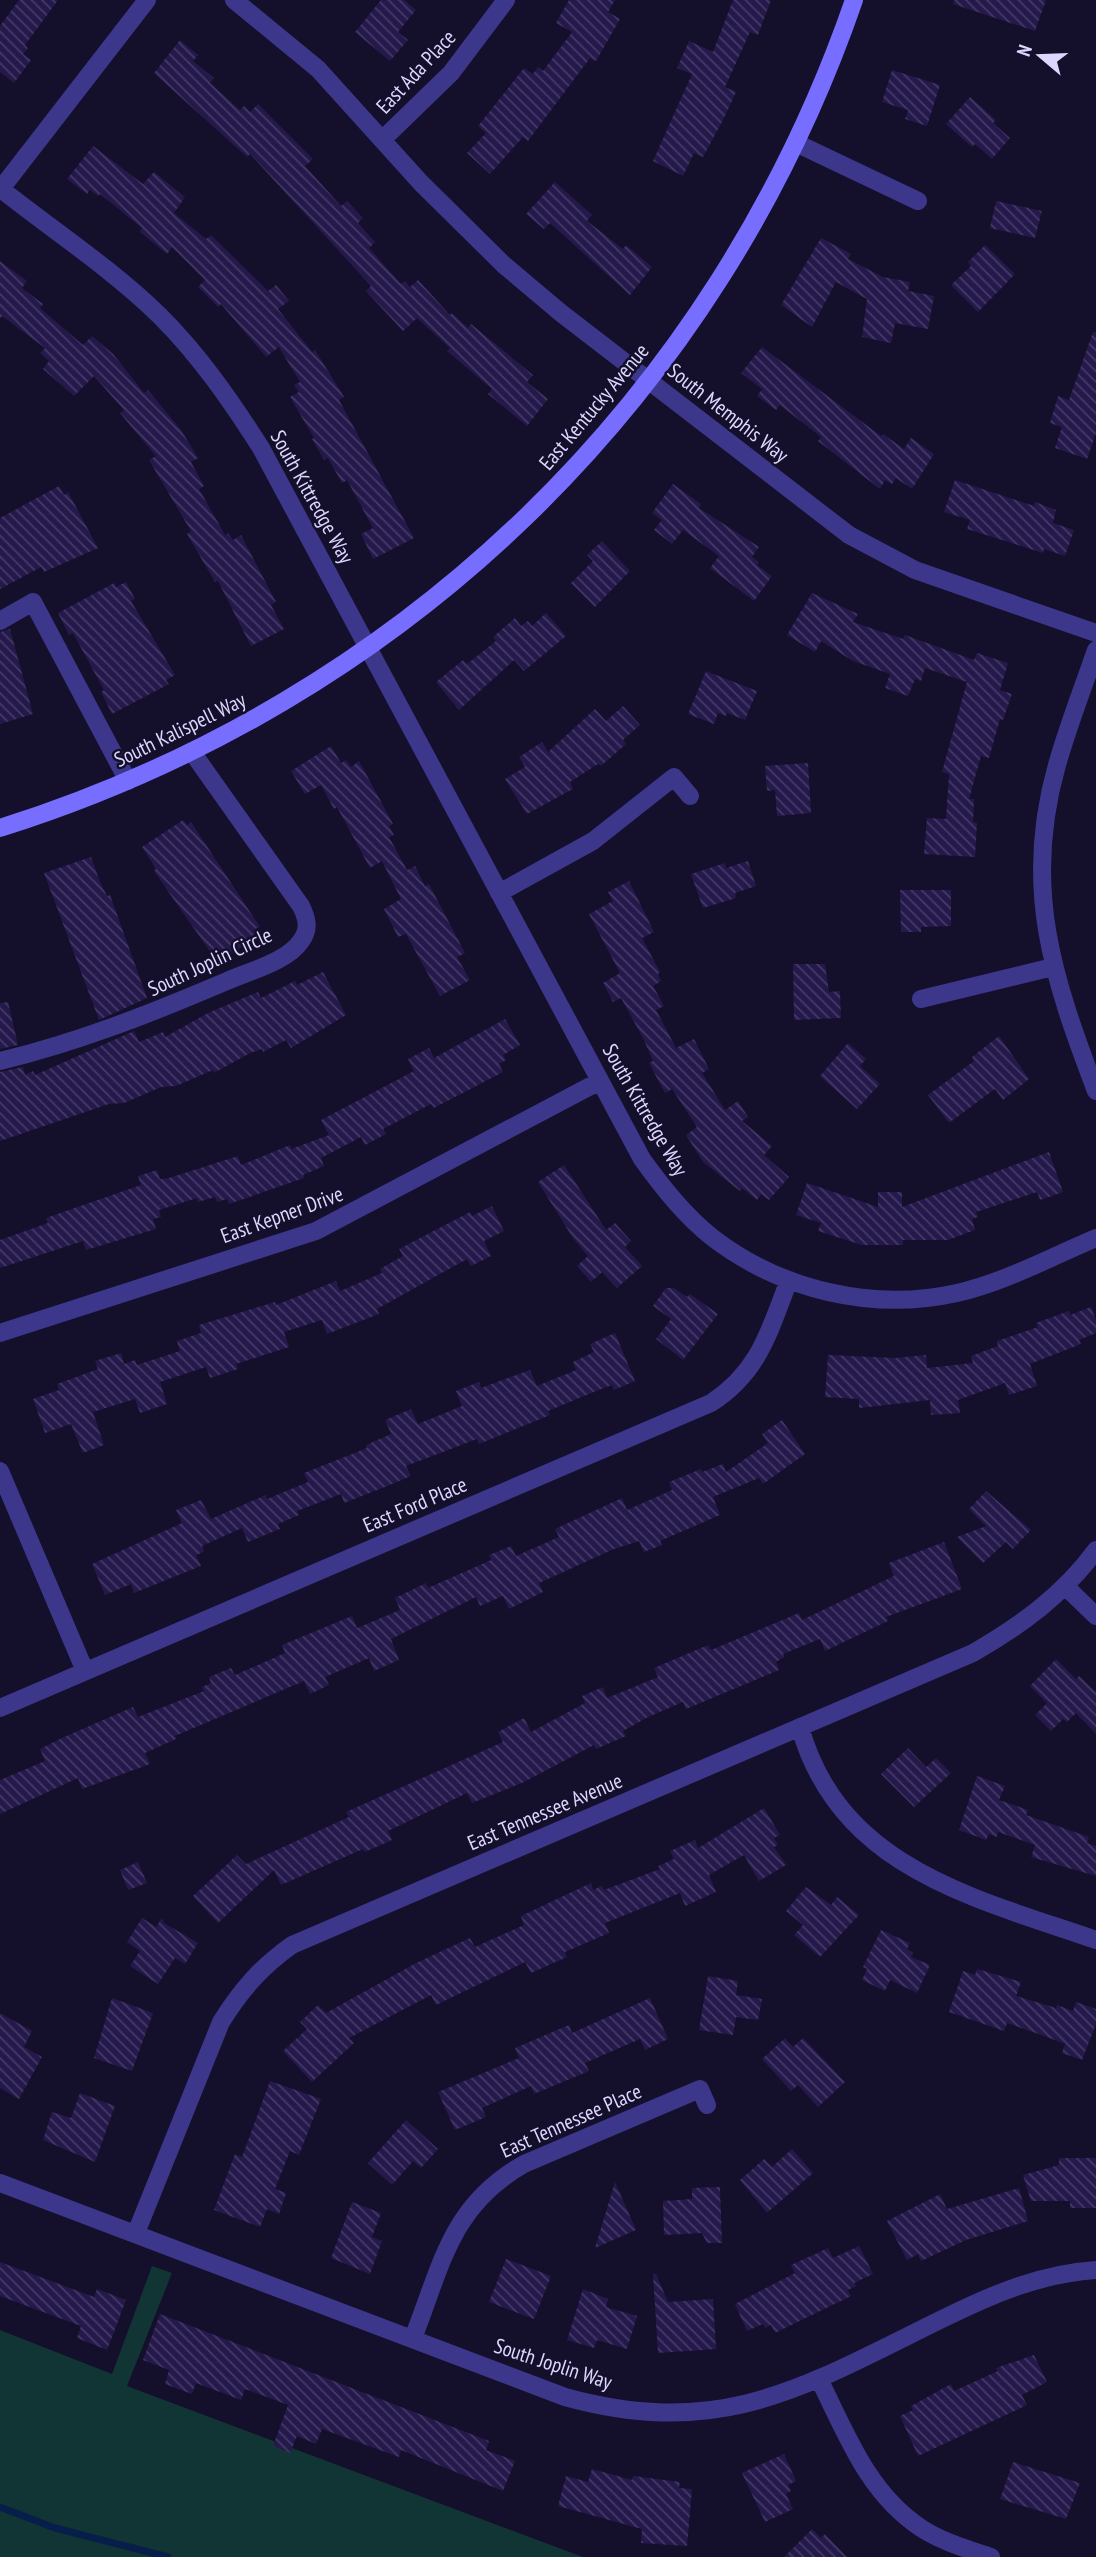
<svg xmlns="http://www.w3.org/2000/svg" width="1096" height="2557" font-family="'PT Sans Narrow',sans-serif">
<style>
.green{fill:#113434}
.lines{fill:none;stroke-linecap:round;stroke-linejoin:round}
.stream{stroke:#071d4a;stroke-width:7}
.building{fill:url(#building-back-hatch)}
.street{stroke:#3d378c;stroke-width:18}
.secondary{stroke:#776eff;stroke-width:18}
.labels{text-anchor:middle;stroke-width:5;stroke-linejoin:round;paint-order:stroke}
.street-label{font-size:21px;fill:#ddd7ff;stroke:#140f2a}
</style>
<defs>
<pattern id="building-back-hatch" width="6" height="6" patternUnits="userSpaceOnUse" patternTransform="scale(1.75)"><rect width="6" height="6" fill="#25194c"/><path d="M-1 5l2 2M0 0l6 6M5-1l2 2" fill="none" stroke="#443a67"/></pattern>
</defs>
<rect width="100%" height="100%" fill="#140f2a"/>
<path class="green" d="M152,2266L172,2273L127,2386L583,2557H0V2330L112,2374Z"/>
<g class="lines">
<path class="stream" d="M0,2507L55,2528L168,2557"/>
</g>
<path class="building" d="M19,0H58L25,45L28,48L23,54L31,60L14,83L0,72V26Z
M381,0H404L416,10L398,32L408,40L390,61L355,32Z
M569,0H615L608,12L620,19L596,61L590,58L528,141L523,137L490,174L467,153L486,133L478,126L524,68L533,74L538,67L543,71L572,32L556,23Z
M733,0H771L758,35L750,32L725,87L736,92L724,118L703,157L694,153L683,176L653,161L692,74L677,68L689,41L713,52Z
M954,0H1046L1035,31L953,4Z
M180,40L198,55L193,61L214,78L210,83L240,110L244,106L250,112L258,104L313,159L305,166L341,206L347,201L363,218L358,223L375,242L369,248L401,284L405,281L410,287L418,280L450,315L452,313L468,328L471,324L533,375L527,382L548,399L527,426L488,394L492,389L447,351L450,348L417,318L403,331L366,291L371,286L250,154L247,157L154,73Z
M892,70L940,85L927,126L905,119L908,110L882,102Z
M970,97L996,120L993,123L1010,138L992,159L975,144L972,147L946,124Z
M93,146L143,184L154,172L185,197L174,213L206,239L211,235L268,291L276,285L289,301L278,309L312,352L315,350L344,397L339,400L414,538L373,559L361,534L373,528L347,480L342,483L328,458L324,460L312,439L314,438L290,397L299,392L294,385L300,382L279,347L266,357L221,304L218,307L198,287L205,280L172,247L167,254L140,232L142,228L100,194L98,196L90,190L87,194L67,179Z
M555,182L592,215L587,221L623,249L626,245L652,267L630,295L550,223L544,229L526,214Z
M996,201L1042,211L1035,238L990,228Z
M821,238L851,254L848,259L883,277L910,282L908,291L934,296L928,329L895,323L891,343L862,337L867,299L836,282L812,327L781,305Z
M985,245L1015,274L978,312L951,285L971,266L968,262Z
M0,261L27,281L22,288L43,304L40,308L83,345L92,336L113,354L144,393L148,390L181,430L198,458L191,462L204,486L199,489L225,535L228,533L233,540L241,535L276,602L271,605L284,629L251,646L218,581L215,582L187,534L191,531L149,460L156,456L120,413L124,410L94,376L74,396L43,369L49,361L40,353L45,348L2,316L0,319Z
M1093,332H1096V433L1087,459L1055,448L1062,427L1050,423L1058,396L1069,400Z
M762,347L881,436L883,434L904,449L911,438L934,454L912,489L896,478L892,484L885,480L880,489L818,441L821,437L780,405L776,410L757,396L762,389L741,373Z
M955,480L1034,506L1035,502L1056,510L1053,523L1074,530L1065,556L1044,549L1043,553L967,529L970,520L944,512Z
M673,484L701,504L699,508L759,547L752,557L759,562L757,565L772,576L754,601L710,568L719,556L683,530L672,544L654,530L662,520L652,513Z
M59,486L64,495L68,492L98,548L44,572L41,567L0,589V518Z
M602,541L630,571L595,607L571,583L593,561L587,555Z
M126,582L135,599L131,601L175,675L166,680L169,684L112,714L101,692L104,690L73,633L69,635L58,613L114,583L116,587Z
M812,593L858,614L853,622L903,639L905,635L974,660L977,653L1008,663L1000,690L1012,694L1003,720L1000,719L989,758L981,756L969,799H974L973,822L977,823L975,857L924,854L927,818L946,819L949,774L942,772L967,682L925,668L921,681L915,679L908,696L885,688L890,674L853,661L821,641L815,652L787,635Z
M546,613L566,636L524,671L514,660L459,710L436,682L463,660L467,664L496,641L493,637L515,618L521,626L528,621L532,626Z
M10,629L33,714L0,724V632Z
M706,671L757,691L745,720L727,713L726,716L718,713L714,724L688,714Z
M623,706L640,725L623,740L626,744L601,766L598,764L570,782L573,789L527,814L505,779L525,767L519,757L542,742L548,752L595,709L606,721Z
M331,746L341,763L346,760L351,767L359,761L393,824L389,826L394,835L389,837L407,870L415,866L425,886L429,884L465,953L457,957L470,980L440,996L406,934L398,937L384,909L401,899L382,861L370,868L337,807L334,809L321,785L305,794L291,771Z
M808,763L811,813L777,816L775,790L767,791L765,766Z
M183,820L187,825L191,822L260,927L255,929L259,935L218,963L154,871L156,869L142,847Z
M91,857L100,882L107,896L110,895L147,998L99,1020L44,873Z
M748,861L756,886L735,893L736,898L703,908L691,874L725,863L726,868Z
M629,881L654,932L642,938L660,972L658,974L661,981L653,986L664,1006L656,1010L676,1048L694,1039L709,1069L702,1073L725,1110L738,1101L748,1117L742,1121L772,1146L764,1155L789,1177L769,1200L761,1194L757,1200L742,1188L740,1191L703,1162L686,1135L697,1127L672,1089L665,1093L649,1063L653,1061L644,1040L621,998L613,1002L603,983L620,973L589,914L613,901L608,892Z
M900,890H951V926L921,927V932H901Z
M793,964H825L829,992L840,991L841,1018L794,1020Z
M323,972L346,1015L291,1048L286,1040L263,1052L262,1049L250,1053L214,1073L213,1070L176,1086L161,1087L124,1103L109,1104L0,1141V1072L23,1067L25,1075L33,1071L35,1075L134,1031L139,1042L163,1032L165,1037L208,1013L258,992L261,998L295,981L297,985Z
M8,1002L18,1045L0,1049V1003Z
M505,1019L520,1045L503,1055L506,1060L499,1064L503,1072L434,1108L431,1104L383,1129L386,1134L365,1145L361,1137L321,1158L324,1166L303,1175L304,1178L229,1204L227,1199L217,1202L215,1197L198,1202L197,1198L159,1210L161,1217L153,1219L156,1229L86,1250L83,1241L0,1268V1240L48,1223L46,1218L141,1185L138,1176L157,1170L160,1179L169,1178L238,1156L241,1165L290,1145L291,1149L329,1135L321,1120L414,1071L408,1059L429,1048L434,1058Z
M999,1036L1029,1079L1003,1100L995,1089L949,1123L928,1095L974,1061L972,1057Z
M848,1043L866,1059L860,1066L880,1084L857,1109L820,1076Z
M1049,1152L1063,1192L1040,1200L1037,1192L976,1212L978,1217L972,1219L975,1230L948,1240H903V1245H862L818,1231L821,1223L796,1215L807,1183L878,1207V1192H902V1207Z
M564,1165L606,1230L615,1223L631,1241L625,1247L642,1266L617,1288L602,1272L591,1282L577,1266L588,1256L573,1238L538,1182Z
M492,1206L504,1231L484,1241L491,1256L471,1266L467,1259L377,1309L379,1314L327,1334L322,1320L284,1332L289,1347L236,1364L238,1369L210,1378L206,1367L160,1382L167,1404L140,1413L135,1399L93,1412L104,1445L83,1453L71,1424L45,1433L33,1399L59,1390L57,1384L98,1369L95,1361L121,1353L124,1364L135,1360L137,1365L180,1351L177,1341L201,1333L199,1325L275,1302L276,1305L336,1281L340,1291L382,1273L380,1269L403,1256L399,1249L470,1212L472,1216Z
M666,1288H674L687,1297L690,1294L718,1314L683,1360L656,1339L671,1319L653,1306Z
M1091,1307L1096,1320V1333L1079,1340L1081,1344L1030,1364L1037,1386L1009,1395L1005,1383L958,1400L960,1413L931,1415L930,1400L859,1408V1399L825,1397L828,1355L895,1358L926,1355L927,1368L973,1363L971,1356L998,1346L997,1341L1038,1327L1036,1323L1069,1311L1070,1315Z
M615,1333L635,1381L614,1390L612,1385L601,1389L548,1411L550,1415L501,1435L479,1444L477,1439L406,1466L411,1476L385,1487L344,1503L341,1494L297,1511L299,1515L278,1524L280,1529L248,1542L242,1528L202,1546L204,1552L196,1555L201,1566L134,1593L131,1584L105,1595L92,1564L182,1523L176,1510L201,1500L211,1519L266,1495L267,1499L308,1482L304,1473L367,1448L366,1445L391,1434L385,1420L411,1409L418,1424L462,1406L456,1391L479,1382L481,1388L530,1370L537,1386L576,1370L573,1362L594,1352L590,1344Z
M782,1420L805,1454L763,1484L759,1478L713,1497L720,1515L660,1541L662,1545L644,1552L639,1541L614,1549L539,1583L543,1592L509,1609L503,1596L480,1606L476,1597L391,1639L399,1660L374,1671L369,1658L325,1677L329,1685L310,1694L304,1681L175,1736L176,1739L145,1753L150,1764L82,1789L78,1778L0,1814V1780L45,1761L40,1749L64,1737L133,1707L138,1717L204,1691L202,1687L211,1683L209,1677L231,1668L235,1675L285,1653L282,1645L352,1616L357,1628L400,1610L395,1598L426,1583L428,1588L491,1560L489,1555L511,1546L516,1556L559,1537L555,1529L622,1498L627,1510L672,1490L669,1482L701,1469L702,1472L723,1464L726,1472L768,1443L762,1434Z
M986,1491L1031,1530L1013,1549L1006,1542L983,1563L957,1537L986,1526L969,1509Z
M944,1542L962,1589L886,1617L888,1621L825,1651L820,1639L783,1654L784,1657L776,1662L779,1670L686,1709L683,1702L648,1717L623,1731L626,1736L596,1749L594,1745L524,1782L472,1803L467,1793L388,1831L392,1840L365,1852L363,1849L281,1885L274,1870L218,1923L193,1896L237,1855L246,1864L349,1817L346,1812L503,1742L498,1732L524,1718L531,1732L585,1703L582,1696L603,1687L607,1698L658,1677L654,1668L708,1645L711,1650L799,1613L802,1620L894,1576L889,1563Z
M1056,1659L1076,1679L1079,1676L1096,1692V1734L1076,1713L1067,1722L1063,1719L1051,1731L1035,1715L1047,1703L1030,1686Z
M908,1748L926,1767L936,1758L951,1773L914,1807L881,1774Z
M977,1776L1005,1786L999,1800L1028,1810L1026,1815L1089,1837L1087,1843L1096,1846V1876L1031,1857L1035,1845L998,1832L997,1837L989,1834L986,1840L959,1830Z
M764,1808L780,1835L774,1838L778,1845L774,1847L786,1865L759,1881L744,1855L709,1875L716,1892L685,1906L680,1893L605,1923L609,1933L565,1952L567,1957L531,1973L525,1962L436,2005L431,1995L349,2038L354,2043L312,2082L283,2051L307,2029L300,2022L318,2005L326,2013L416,1963L470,1938L475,1947L524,1925L521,1916L591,1883L593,1890L602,1886L604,1890L660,1869L658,1866L674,1859L670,1851L695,1840L698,1848Z
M138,1862L147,1883L128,1890L120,1870Z
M806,1887L831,1905L837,1897L859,1915L820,1957L794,1935L803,1925L786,1911Z
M142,1918L156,1927L162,1918L164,1923L198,1943L185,1964L175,1958L158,1984L130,1966L140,1951L127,1942Z
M881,1930L910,1943L907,1949L913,1953L911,1957L930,1965L917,1993L890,1980L885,1991L862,1980L867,1969L863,1967Z
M977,1969L1021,1982L1016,1996L1056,2008L1057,2005L1073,2011L1076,2002L1096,2009V2024L1082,2060L1062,2053L1065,2044L1047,2037L1007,2023L1004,2031L949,2012L963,1971L975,1975Z
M708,1976L738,1981L736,1995L762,1999L758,2020L736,2017L733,2035L699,2030Z
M112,1998L153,2013L132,2071L94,2058Z
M650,1998L668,2039L645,2050L640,2039L585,2063L589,2071L534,2094L531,2086L482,2108L486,2117L455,2130L438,2092L519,2058L515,2048L569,2025L572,2033Z
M0,2013L32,2031L24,2047L42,2057L19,2099L0,2088Z
M785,2038L793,2047L803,2038L845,2082L818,2107L798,2085L791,2091L762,2059Z
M270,2081L321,2099L299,2155L290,2151L275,2189L286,2193L279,2214L267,2209L260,2227L214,2210L235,2154L242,2157Z
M80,2093L115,2106L95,2162L43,2140L52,2112L71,2118Z
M406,2120L438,2149L421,2168L413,2161L392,2185L368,2163Z
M792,2149L813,2173L767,2213L740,2180L764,2159L772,2167Z
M1059,2158H1096V2208H1070V2201H1031L1023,2175L1059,2165Z
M615,2182L636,2230L595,2248Z
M720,2187L722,2243H707L702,2233L664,2235L663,2201L692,2199V2188Z
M1019,2188L1028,2221L966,2240L921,2261L918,2254L907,2260L887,2221L940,2194L947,2209Z
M352,2202L381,2213L372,2237L382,2241L370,2274L331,2258Z
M859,2246L873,2274L854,2283L856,2286L848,2290L851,2296L775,2333L771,2325L765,2328L763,2324L747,2331L735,2304L795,2273L791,2265L828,2248L833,2258Z
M506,2259L551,2276L534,2319L489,2302Z
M0,2262L94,2297L97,2289L126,2300L107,2350L77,2338L81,2326L0,2296Z
M653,2274H656L668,2302L713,2299L716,2349L658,2353Z
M583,2289L608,2299L606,2307L637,2316L627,2349L597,2340L594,2348L567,2340Z
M160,2314L489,2441L486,2450L515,2461L503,2491L401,2450L399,2457L322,2429L316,2444L297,2436L290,2453L273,2446L288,2405L245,2389L241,2400L196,2383L192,2394L165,2384L169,2370L143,2360Z
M1034,2355L1047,2382L1022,2395L1027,2405L918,2456L900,2416L913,2410L911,2406L951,2384L954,2391L998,2371L996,2368Z
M784,2454L796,2481L788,2485L791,2491L786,2494L793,2509L765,2522L742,2473Z
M1013,2462L1080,2483L1066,2519L1000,2499Z
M592,2469L632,2480L633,2476L680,2482L679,2488L692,2489L687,2546L641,2543L642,2529L558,2506L566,2476L588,2482Z
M812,2529L821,2538L825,2534L847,2557H784Z"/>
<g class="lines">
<path class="street" d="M234,0L318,69L421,183L504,265L561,313L849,535L915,570L1096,633
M383,139L451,73L506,0
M796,143L918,201
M1,189C54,231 112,269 160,316C200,356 231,401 261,448L642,1159C663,1188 685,1216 713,1238C781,1290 873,1312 957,1293C1005,1282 1051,1257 1096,1238
M0,190L147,0
M0,621L33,602L128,781
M1096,650C1083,688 1068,726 1057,765C1022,887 1053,978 1096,1091
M499,893L593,841L674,777L690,796
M921,999L1053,967
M0,1061C79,1042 152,1013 227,981C249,971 287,962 301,941C310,929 307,918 301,906L192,752
M0,1333L316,1231L600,1081
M0,1471L85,1671
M1065,1586L1096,1616
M0,1708L711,1403C759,1372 769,1332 789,1280
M800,1727C839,1868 975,1898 1096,1940
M0,2183L565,2397C721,2440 804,2387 940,2320C991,2295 1038,2274 1096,2270
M136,2233L221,2022C241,1990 261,1967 292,1945L973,1653C1020,1626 1063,1595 1096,1550
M413,2338C442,2265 450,2206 524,2164L700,2089L707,2105
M819,2379C847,2435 868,2493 921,2528C942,2542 968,2549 991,2557"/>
<path class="secondary" d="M0,828C403,701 716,400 854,0"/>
</g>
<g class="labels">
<g class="street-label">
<text transform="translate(416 72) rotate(-47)" y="7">East Ada Place</text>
<text transform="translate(594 407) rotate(-50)" y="7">East Kentucky Avenue</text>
<text transform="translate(728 413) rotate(38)" y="7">South Memphis Way</text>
<text transform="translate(312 497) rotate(61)" y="7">South Kittredge Way</text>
<text transform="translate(180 730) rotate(-26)" y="7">South Kalispell Way</text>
<text transform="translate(210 962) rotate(-25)" y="7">South Joplin Circle</text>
<text transform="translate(645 1110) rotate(60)" y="7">South Kittredge Way</text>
<text transform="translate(282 1215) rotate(-20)" y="7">East Kepner Drive</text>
<text transform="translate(415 1505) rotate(-23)" y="7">East Ford Place</text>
<text transform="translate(545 1812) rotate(-23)" y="7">East Tennessee Avenue</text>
<text transform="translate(571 2121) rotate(-24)" y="7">East Tennessee Place</text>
<text transform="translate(553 2364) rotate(18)" y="7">South Joplin Way</text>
</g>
</g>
<g transform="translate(1040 56) rotate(289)" stroke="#140f2a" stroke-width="5" paint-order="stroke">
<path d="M0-5L12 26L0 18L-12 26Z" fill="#ddd7ff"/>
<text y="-10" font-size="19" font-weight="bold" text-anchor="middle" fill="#ddd7ff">N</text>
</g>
</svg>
